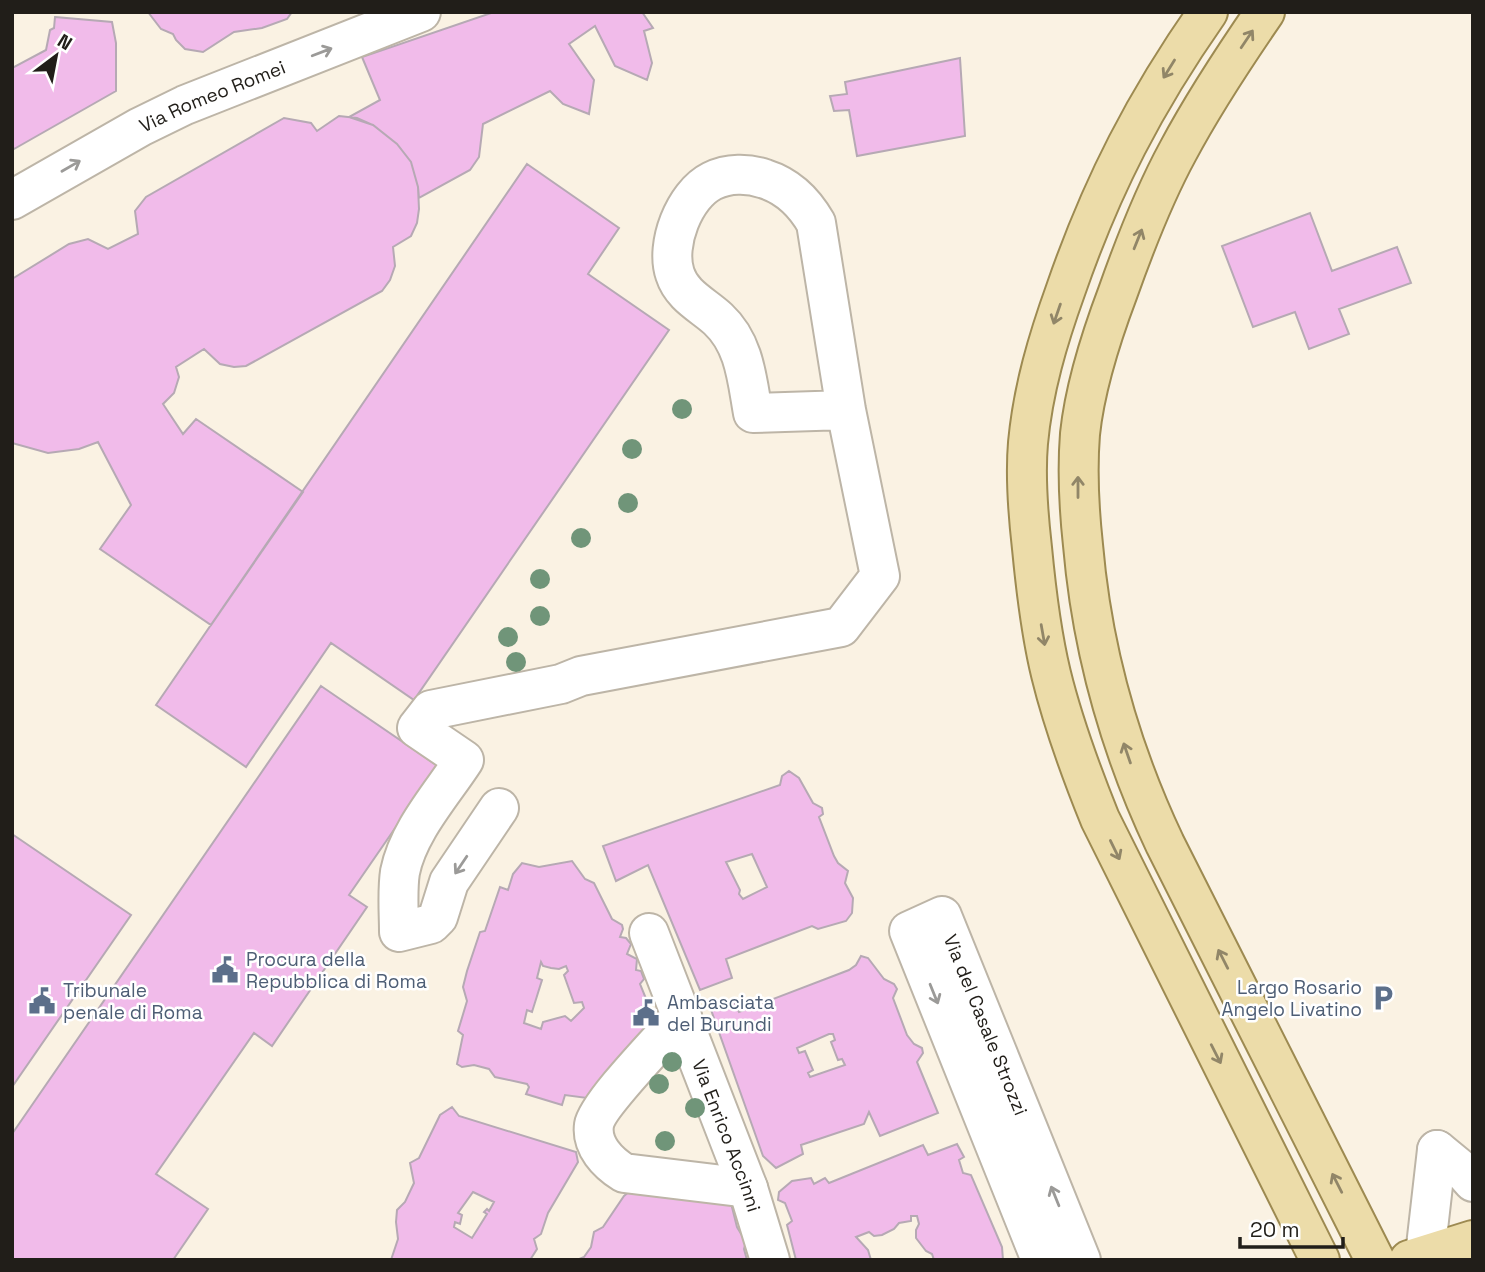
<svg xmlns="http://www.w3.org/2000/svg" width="1485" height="1272" font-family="'Space Grotesk',sans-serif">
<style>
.building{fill:#f1bbea;stroke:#b6a9b4;stroke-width:2;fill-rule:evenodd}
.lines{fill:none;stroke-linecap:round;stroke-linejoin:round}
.minor-casing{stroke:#bdb5a7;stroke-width:42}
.major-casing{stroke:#9d8a51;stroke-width:42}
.minor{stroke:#fff;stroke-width:38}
.major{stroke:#ecdca9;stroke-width:38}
.tree{fill:#709579}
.oneway{stroke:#918668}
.oneway2{stroke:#9b9a98}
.labels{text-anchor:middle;stroke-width:5;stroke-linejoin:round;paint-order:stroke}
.street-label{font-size:19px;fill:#211e19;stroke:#fff}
.service-label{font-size:19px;fill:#4e5e75;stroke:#fff;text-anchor:start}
</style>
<rect width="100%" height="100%" fill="#faf2e3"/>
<path class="building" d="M148,12H292L287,19L262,28L234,32L203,52L185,49L176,40L173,34L161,29Z
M494,12H642L653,28L644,31L652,63L647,80L615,66L595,26L569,44L594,80L589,114L563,104L550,91L483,124L479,157L470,170L419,198L418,187L411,162L397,144L373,125L349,117L380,100L362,57Z
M55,17L112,22L116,43V91L14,149L12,146V68L46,50L50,30L54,28Z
M960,58L965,136L857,156L849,110L834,111L830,96L847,94L845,82Z
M339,116L357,118L373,125L397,144L411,162L418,187L419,209L417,223L411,236L393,247L395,266L390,280L382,291L246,366L234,367L220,364L204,349L176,367L179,377L174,393L163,404L183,434L196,419L303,492L211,625L100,549L131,505L98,442L79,449L48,453L12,443V279L69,244L88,239L108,249L138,234L135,211L146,197L284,118L311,123L317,131Z
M527,164L619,228L588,274L669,330L414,700L331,643L246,767L156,705Z
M1310,213L1332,271L1397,247L1411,283L1339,309L1349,334L1309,349L1295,312L1253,327L1222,246Z
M321,686L438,766L349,895L367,907L272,1046L254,1033L156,1174L208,1209L173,1260H12V1134Z
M789,771L799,778L813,803L822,808L823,814L819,817L834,856L838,863L848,871L845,883L853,898L852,913L846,921L818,929L812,926L726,959L732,978L700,990L648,865L616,881L603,846L780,785L782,776ZM752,854L767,887L743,899L739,894L740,890L726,862Z
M12,834L131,915L12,1087Z
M572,861L585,879L594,883L612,919L622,925L623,929L620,937L626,938L631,944L627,954L637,959L636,970L641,971L644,979L640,984L653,1016L652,1024L587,1098L565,1095L562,1105L526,1094L529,1087L527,1084L495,1077L489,1069L474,1065L462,1067L457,1064L463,1035L458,1031L467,1001L463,987L467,971L480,932L485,931L500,887L508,890L513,874L522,863L539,867ZM541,962L543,966L551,968L559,969L566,966L568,971L564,975L574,1003L582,1002L584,1008L571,1021L565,1016L543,1022L541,1029L524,1023L527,1010L532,1012L542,980L537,978Z
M861,956L868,958L884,979L894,984L897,989L893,998L907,1035L914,1044L922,1048L923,1053L917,1062L938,1113L880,1136L869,1112L864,1124L801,1145L803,1154L776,1168L763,1156L710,1007L733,999L739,1012L849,970L856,965ZM829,1034H833L835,1040L831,1042L838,1060L842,1059L845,1065L810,1077L808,1073L813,1070L805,1051L799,1053L797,1048Z
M452,1107L459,1116L576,1152L578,1162L548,1213L541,1234L534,1239L537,1249L530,1260H391L398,1239L396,1222L397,1210L405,1202L414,1183L410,1163L419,1158L440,1115ZM473,1192L494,1202L489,1211L487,1209L484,1212L487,1214L472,1238L454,1227L455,1222L460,1224L462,1215L458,1213Z
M957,1144L964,1157L959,1160L963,1173L971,1175L1002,1247L1003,1260H934L932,1254L926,1251L916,1238V1230L919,1224L917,1216H911V1221L899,1223L894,1229L882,1235L874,1236L869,1232L856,1237L868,1250L871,1260H796L787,1225L792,1221L785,1203L778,1200L779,1192L792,1181L811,1178L814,1184L825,1178L829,1183L923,1145L928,1155Z
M631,1190L731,1203L737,1227L746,1242L744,1249L747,1260H577L584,1257L591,1247L594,1232L603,1227L624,1196Z"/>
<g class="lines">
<g class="minor-casing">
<g id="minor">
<path id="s1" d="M12,200L140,127L185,105L421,12"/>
<path d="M499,808L449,882L438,917L431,924L399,932C399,913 397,891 400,872C408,831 442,794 464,760L417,728L431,710L561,684L581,676L841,627L880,576L846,410L816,223C804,202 787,186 765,179C748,173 728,173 712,181C684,195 665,245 675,274C682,296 703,305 718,319C745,344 747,380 753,413L846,410"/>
<path id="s2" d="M649,933L748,1188L770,1260"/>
<path d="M682,1016C666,1035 597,1105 594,1125C591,1146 608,1163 624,1173L748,1188"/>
<path d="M1437,1150L1465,1173L1473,1182"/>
<path d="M1425,1255L1437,1150"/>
<path id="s3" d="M1041,1260L909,931L942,916L1081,1260"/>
</g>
</g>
<g class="major-casing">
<path id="major" d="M1208,12C1145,102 1102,185 1066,289C1048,339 1033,389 1028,443C1025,478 1028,513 1032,548C1036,590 1041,633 1051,674C1063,723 1081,772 1100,819L1320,1260
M1265,12C1234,57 1204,102 1178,151C1154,195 1135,244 1118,292C1101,337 1085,386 1080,434C1077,472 1079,508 1083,545C1092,650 1120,749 1165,844L1375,1260
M1409,1260L1473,1240"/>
</g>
<use href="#minor" class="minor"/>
<use href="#major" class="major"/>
</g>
<g class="tree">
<circle cx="682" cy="409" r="10"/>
<circle cx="632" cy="449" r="10"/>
<circle cx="628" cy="503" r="10"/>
<circle cx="581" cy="538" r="10"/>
<circle cx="540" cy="579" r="10"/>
<circle cx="540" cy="616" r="10"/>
<circle cx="508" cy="637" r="10"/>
<circle cx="516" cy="662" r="10"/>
<circle cx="672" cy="1062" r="10"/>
<circle cx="659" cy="1084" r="10"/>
<circle cx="695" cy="1108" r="10"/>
<circle cx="665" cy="1141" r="10"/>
</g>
<defs><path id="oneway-shaft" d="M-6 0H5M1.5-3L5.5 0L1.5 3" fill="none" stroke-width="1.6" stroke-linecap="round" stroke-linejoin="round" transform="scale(1.75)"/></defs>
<g class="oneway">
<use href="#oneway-shaft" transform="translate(1247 39) rotate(-56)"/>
<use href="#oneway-shaft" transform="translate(1169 69) rotate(122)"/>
<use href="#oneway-shaft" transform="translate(1138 239) rotate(-68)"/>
<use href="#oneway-shaft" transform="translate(1057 314) rotate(109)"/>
<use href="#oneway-shaft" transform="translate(1078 487) rotate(-90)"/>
<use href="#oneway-shaft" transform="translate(1043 635) rotate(80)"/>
<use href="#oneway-shaft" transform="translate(1127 753) rotate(-109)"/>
<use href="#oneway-shaft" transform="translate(1115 850) rotate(64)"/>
<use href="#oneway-shaft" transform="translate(1223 959) rotate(-117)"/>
<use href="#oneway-shaft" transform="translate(1216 1054) rotate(63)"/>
<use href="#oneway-shaft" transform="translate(1337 1183) rotate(-117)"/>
</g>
<g class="oneway2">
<use href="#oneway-shaft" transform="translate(322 52) rotate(-21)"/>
<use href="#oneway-shaft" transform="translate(71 166) rotate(-30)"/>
<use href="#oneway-shaft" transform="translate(461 865) rotate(124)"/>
<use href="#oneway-shaft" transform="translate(934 994) rotate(68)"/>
<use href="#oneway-shaft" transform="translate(1055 1196) rotate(-112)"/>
</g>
<defs>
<g id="civic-bare" transform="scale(2.1)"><path d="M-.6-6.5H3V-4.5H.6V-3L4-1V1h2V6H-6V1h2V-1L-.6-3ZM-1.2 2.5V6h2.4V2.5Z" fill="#5c6f8a" stroke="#fff" stroke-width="2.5" paint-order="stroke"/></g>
<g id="parking-bare" transform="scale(2.1)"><path d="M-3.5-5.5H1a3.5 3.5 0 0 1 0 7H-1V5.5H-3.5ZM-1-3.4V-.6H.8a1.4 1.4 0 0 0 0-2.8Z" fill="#5c6f8a" stroke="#fff" stroke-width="2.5" paint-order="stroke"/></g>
</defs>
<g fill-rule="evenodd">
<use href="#civic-bare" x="225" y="970"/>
<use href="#parking-bare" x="1383" y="998"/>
<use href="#civic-bare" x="42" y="1001"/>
<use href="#civic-bare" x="646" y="1013"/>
</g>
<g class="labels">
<g class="street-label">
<text dy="7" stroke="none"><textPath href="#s1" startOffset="226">Via Romeo Romei</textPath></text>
<text dy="7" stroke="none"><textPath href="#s3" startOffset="508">Via del Casale Strozzi</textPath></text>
<text dy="7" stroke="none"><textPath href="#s2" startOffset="217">Via Enrico Accinni</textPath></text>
</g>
<g class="service-label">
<text x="246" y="966">Procura della<tspan x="246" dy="22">Repubblica di Roma</tspan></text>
<text x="1362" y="994" text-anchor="end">Largo Rosario<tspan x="1362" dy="22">Angelo Livatino</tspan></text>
<text x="63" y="997">Tribunale<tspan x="63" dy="22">penale di Roma</tspan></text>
<text x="667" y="1009">Ambasciata<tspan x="667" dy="22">del Burundi</tspan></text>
</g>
</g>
<rect width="1485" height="1272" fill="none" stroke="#211e19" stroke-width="28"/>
<g transform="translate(56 56) rotate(32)" stroke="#ffffff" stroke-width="5" paint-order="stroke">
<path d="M0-5L12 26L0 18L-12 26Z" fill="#211e19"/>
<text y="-10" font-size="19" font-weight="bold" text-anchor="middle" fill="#211e19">N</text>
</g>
<path d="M1240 1237v10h103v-10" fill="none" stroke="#211e19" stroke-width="3.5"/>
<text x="1250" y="1237" font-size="21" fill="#211e19" stroke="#ffffff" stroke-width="5" paint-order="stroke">20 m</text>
</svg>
